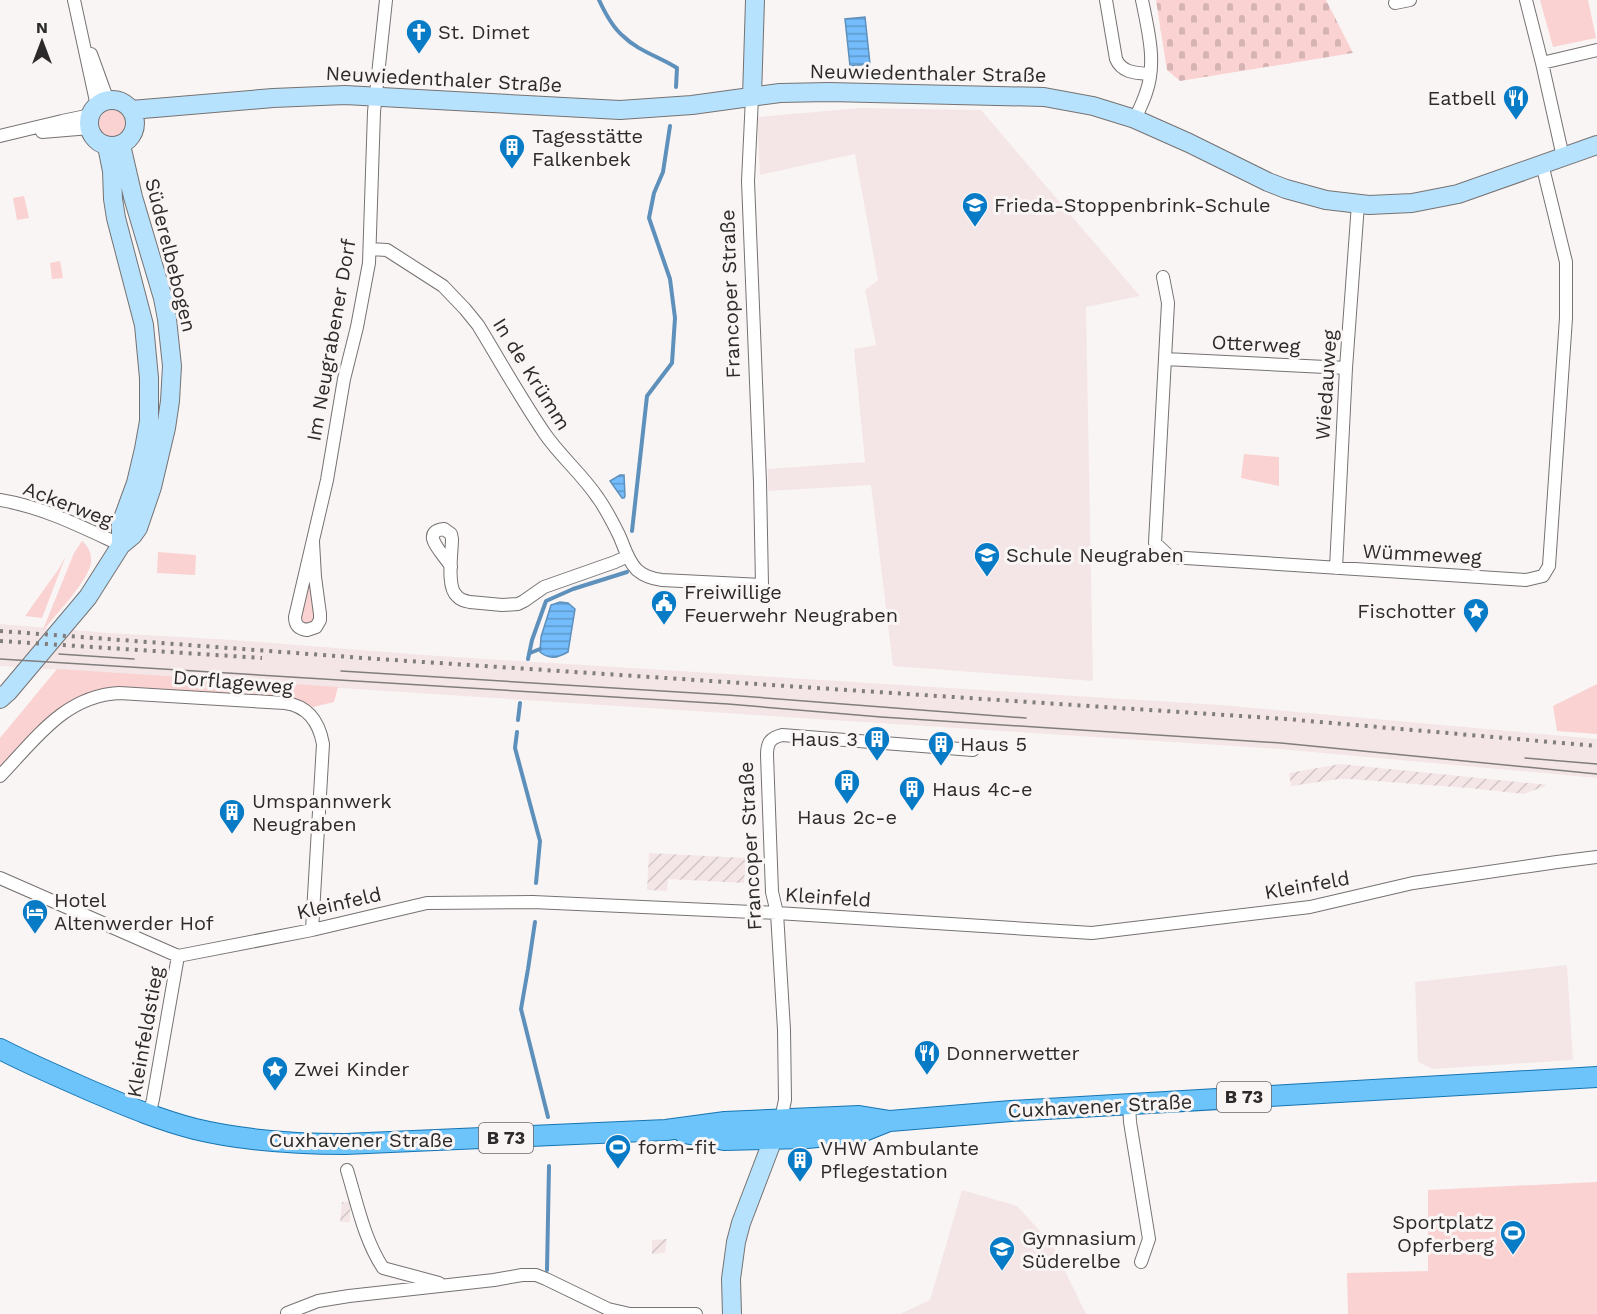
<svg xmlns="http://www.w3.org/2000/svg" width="1597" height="1314" font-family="'Work Sans',sans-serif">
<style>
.built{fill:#f4e6e6}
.industrial{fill:url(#industrial-furrows)}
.green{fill:#f9d2d1}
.cemetery{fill:url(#cemetery-stones)}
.water{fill:url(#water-rules);stroke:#5e90bc;stroke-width:1.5}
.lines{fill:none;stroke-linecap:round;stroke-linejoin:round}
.stream{stroke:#5e90bc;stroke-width:4}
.street-casing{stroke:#767272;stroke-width:14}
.secondary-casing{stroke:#767272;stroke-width:20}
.primary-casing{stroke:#1675b1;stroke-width:22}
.street{stroke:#fff;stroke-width:12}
.secondary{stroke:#b6e2fd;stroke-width:18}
.primary{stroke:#6cc4fb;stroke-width:20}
.tram{stroke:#817d7d;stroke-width:1.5}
.rail{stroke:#817d7d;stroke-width:4;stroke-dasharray:3 6;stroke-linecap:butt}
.labels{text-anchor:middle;stroke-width:6;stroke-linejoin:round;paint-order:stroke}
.shield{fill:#faf5f5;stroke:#6a6767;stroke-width:1.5}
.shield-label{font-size:18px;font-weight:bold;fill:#2c2a2a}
.poi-label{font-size:20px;fill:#2c2a2a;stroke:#faf5f5;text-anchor:start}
.street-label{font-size:20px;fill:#2c2a2a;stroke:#faf5f5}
</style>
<defs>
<pattern id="industrial-furrows" width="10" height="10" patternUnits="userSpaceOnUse" patternTransform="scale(1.5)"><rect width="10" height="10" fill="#f4e6e6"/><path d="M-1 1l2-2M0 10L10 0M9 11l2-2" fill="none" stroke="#d1c5c5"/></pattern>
<pattern id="cemetery-stones" width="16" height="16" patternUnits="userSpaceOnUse" patternTransform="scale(1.5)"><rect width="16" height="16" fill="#f9d2d1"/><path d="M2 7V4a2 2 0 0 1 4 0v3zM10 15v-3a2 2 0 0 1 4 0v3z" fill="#d6b4b4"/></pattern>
<pattern id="water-rules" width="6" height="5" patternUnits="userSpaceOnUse" patternTransform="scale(1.5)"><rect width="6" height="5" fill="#74bcfb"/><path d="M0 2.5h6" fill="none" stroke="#5f99cb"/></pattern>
</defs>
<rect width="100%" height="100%" fill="#faf5f5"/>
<path class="built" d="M862,108L981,110L1140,296L1086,307L1093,681L893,666L871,485L768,491V469L865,462L854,349L876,345L865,290L878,280L855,154L760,175L757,117Z
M0,624L109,633L234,640L424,655L1221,705L1597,739V778L1279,749L0,666Z
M1567,965L1573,1060L1433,1069L1418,1062L1415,982Z
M962,1190L1017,1206L1052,1244L1086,1314H900L930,1300Z"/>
<path class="industrial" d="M1340,764L1539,784L1548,785L1524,794L1468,788L1350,779H1339L1291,786L1289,773Z
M649,853L746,858L744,883L668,879L667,891L647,890Z
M342,1202H350V1222H340Z
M667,1239L665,1253L652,1254V1240Z"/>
<path class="green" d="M1540,0H1588L1596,38L1553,47Z
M99 124a14 14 0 1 1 28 0a14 14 0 1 1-28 0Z
M24,196L29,218L17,220L13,198Z
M60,261L63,278L52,279L50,263Z
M1244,454L1279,457V486L1241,478Z
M82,541C88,546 92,553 91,562C89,581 54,616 42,632L74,553Z
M158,552L196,555L195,575L157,573Z
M65,558L42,618L25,616L60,567L64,559Z
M311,577L316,620L308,625L303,623L301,614Z
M57,669L338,687L334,702L313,707L302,701L288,698L118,688C62,692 36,731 0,769V738Z
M1597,684V734L1557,731L1553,706Z
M1597,1182V1314H1348L1347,1273L1428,1271V1190Z"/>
<path class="cemetery" d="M1156,0H1326L1353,53L1180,81L1167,70Z"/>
<path class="water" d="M865,17L870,64L850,66L845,19Z
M620,475H624L625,496L624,498H622L610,481Z
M560,602L568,603L575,609L568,652C557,658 550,660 540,652L541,637L551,605Z"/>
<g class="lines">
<path class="stream" d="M599,0C605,13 612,27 623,36C638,51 660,57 677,68L676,87
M632,531L647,396L672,363L675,318L670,279L649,218L654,193L663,172L670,126
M530,653L540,649
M528,659L532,640L546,601L573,589L627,572
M518,720L520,703
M517,732L515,748L540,841L536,883
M535,922L528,969L521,1009L548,1117
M547,1270L549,1166"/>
<g class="street-casing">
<path id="street" d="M74,0L97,106
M1106,0L1116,59C1122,73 1136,73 1150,74
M1526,0L1542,63L1563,157
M1395,3L1410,0
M91,54L108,101
M1542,63L1597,50
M1135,119C1139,110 1143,102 1146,93C1157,63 1148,30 1142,0
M42,132L90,128
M0,136L62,121L91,115
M370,249L387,250L443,286L465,309L478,325C500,361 521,399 545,434C561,457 582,474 598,498C606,509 612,521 618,533C624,545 627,560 637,570C644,576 653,579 662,580L762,585L760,482L748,181L752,97
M1163,277L1168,303L1155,543L1170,557L1526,580L1543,576L1549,566L1566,318V262L1542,164
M1165,359L1346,368
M0,500C43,507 82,527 121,545
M313,542L315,577L320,614V620L316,627L307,630C299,629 295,625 295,617L327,480L344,379L357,327L369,263L374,112L386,0
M451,567C447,557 417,532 444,529L451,534L452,539C452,553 446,587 457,596C460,600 465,601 470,602L502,605L518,604L524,601L544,587L615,562L628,556
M1336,568L1346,368L1358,204
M0,776C35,740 64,696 119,693L285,703C308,706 319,722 323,744L312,930
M0,878L178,956L312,930L427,903L533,902L777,913L1092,933L1310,907L1413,883L1557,862L1597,857
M1129,1104L1130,1122L1149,1239L1141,1262
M149,1116L153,1099L178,956
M781,1119L785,1100L784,1030L777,913L772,892L767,755C767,743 770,738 782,735L973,750
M347,1170C357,1203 364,1239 383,1268L439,1283
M287,1313L318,1301L349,1296L494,1280L522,1275H536L546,1279L608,1309L630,1314H696"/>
</g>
<g class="secondary-casing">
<path id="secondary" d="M752,97L755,0
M89 123a23 23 0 1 1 46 0a23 23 0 1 1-46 0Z
M131,110L273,98L345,95L620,110L692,105L780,93L829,92L1044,97L1093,106L1135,119L1189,143L1268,182L1286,189L1326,200L1369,205L1412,203L1458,194L1597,145
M107,146L112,171L113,199L116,218L144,325L149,378V421L144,449L136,483L121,524V545
M0,699L8,692L88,597L121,545L133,535L138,528L152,487L166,428L170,401L172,366L167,319L163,298L133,197L121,145
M732,1314L731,1279L736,1242L741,1223L778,1126"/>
</g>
<g class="primary-casing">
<path id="primary" d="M0,1049C31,1065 64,1079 96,1093C129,1107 160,1120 195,1129C245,1141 294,1144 345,1144L666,1130L725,1122L859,1116L890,1121L1011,1111L1597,1077
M684,1133L724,1140L807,1138L859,1133L889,1121"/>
</g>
<use href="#street" class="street"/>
<use href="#secondary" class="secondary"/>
<use href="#primary" class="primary"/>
<path class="tram" d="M59,654L134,659
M0,659L728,704L881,717L1281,743L1597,774
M341,671L727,695L1026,718
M1525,758L1597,764"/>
<path class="rail" d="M0,631L363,658L1286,719L1597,746
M0,641L262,658"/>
</g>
<defs>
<g id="church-pin" transform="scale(1.35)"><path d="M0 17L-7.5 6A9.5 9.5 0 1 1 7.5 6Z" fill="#077bc5" stroke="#faf5f5"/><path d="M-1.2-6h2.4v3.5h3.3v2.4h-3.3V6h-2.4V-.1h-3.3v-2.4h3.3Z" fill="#fff"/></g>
<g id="restaurant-pin" transform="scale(1.35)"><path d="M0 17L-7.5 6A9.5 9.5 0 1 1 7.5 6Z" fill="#077bc5" stroke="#faf5f5"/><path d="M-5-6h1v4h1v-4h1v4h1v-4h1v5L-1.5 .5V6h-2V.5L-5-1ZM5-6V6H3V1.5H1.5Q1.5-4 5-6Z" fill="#fff"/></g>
<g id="building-pin" transform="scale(1.35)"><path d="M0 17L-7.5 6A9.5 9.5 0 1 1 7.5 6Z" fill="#077bc5" stroke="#faf5f5"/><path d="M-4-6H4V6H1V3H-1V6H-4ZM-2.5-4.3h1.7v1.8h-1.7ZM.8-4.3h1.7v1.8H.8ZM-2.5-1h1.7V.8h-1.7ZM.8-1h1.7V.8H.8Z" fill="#fff"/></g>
<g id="school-pin" transform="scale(1.35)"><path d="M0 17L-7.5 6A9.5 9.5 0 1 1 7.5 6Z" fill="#077bc5" stroke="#faf5f5"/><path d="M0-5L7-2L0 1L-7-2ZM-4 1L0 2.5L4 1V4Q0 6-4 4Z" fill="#fff"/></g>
<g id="civic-pin" transform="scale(1.35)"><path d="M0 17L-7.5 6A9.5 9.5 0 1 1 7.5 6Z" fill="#077bc5" stroke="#faf5f5"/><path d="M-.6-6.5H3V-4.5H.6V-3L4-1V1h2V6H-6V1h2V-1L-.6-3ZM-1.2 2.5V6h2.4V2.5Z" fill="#fff"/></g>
<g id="sight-pin" transform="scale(1.35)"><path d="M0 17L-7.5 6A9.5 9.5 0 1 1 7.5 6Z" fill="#077bc5" stroke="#faf5f5"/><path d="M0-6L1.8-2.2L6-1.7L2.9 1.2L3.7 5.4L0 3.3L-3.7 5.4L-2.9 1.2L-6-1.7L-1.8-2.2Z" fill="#fff"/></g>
<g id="hotel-pin" transform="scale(1.35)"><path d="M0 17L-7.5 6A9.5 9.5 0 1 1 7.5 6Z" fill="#077bc5" stroke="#faf5f5"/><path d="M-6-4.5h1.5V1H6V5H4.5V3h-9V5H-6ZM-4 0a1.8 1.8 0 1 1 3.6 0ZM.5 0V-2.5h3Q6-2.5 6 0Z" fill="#fff"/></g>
<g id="stadium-pin" transform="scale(1.35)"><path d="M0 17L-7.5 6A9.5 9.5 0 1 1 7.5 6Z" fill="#077bc5" stroke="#faf5f5"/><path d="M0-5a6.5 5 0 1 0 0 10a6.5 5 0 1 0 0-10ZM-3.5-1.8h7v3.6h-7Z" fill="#fff"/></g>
</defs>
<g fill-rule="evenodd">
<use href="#church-pin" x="419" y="32"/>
<use href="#restaurant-pin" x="1516" y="98"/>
<use href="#building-pin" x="512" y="147"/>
<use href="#school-pin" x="975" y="205"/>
<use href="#school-pin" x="987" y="555"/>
<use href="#civic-pin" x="664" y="603"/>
<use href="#sight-pin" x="1476" y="611"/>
<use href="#building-pin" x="877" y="739"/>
<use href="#building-pin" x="941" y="744"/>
<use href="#building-pin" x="847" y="782"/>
<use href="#building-pin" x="912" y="789"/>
<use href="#building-pin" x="232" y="812"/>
<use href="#hotel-pin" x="35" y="912"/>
<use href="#restaurant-pin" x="927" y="1053"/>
<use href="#sight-pin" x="275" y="1069"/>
<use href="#stadium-pin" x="618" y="1147"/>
<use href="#building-pin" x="800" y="1160"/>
<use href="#stadium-pin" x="1513" y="1233"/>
<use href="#school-pin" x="1002" y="1249"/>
</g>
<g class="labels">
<g class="shield">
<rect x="1217" y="1082" width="54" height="30" rx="4.5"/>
<rect x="479" y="1123" width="54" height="30" rx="4.5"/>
</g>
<g class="shield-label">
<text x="1244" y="1103">B 73</text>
<text x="506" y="1144">B 73</text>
</g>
<g class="poi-label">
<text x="438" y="39">St. Dimet</text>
<text x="1496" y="105" text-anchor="end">Eatbell</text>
<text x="532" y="143">Tagesstätte<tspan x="532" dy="23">Falkenbek</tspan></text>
<text x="994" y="212">Frieda-Stoppenbrink-Schule</text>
<text x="1006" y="562">Schule Neugraben</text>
<text x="684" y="599">Freiwillige<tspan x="684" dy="23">Feuerwehr Neugraben</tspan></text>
<text x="1456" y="618" text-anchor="end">Fischotter</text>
<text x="858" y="746" text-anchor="end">Haus 3</text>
<text x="960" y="751">Haus 5</text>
<text x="932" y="796">Haus 4c-e</text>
<text x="252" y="808">Umspannwerk<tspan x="252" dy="23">Neugraben</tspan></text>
<text x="847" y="824" text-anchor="middle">Haus 2c-e</text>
<text x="54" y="907">Hotel<tspan x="54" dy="23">Altenwerder Hof</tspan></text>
<text x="946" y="1060">Donnerwetter</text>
<text x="294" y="1076">Zwei Kinder</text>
<text x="638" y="1154">form-fit</text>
<text x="820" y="1155">VHW Ambulante<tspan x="820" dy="23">Pflegestation</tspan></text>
<text x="1494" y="1229" text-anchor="end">Sportplatz<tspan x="1494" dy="23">Opferberg</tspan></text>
<text x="1022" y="1245">Gymnasium<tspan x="1022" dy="23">Süderelbe</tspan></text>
</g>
<g class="street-label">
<text transform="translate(928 73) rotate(1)" y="7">Neuwiedenthaler Straße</text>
<text transform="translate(444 79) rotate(3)" y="7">Neuwiedenthaler Straße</text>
<text transform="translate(171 255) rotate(76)" y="7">Süderelbebogen</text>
<text transform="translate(730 294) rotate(-92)" y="7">Francoper Straße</text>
<text transform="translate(331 340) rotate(-80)" y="7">Im Neugrabener Dorf</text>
<text transform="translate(1256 344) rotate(3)" y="7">Otterweg</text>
<text transform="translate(532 374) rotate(58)" y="7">In de Krümm</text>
<text transform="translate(1326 385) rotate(-86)" y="7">Wiedauweg</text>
<text transform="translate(68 504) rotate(21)" y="7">Ackerweg</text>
<text transform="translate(1422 554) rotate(3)" y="7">Wümmeweg</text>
<text transform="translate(233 682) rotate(5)" y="7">Dorflageweg</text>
<text transform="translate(750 846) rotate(-93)" y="7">Francoper Straße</text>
<text transform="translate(1307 885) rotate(-10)" y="7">Kleinfeld</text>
<text transform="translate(828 897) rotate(4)" y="7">Kleinfeld</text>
<text transform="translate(339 903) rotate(-13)" y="7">Kleinfeld</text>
<text transform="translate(145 1032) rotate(-80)" y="7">Kleinfeldstieg</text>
<text transform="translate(1100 1106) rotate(-3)" y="7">Cuxhavener Straße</text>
<text x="361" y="1147">Cuxhavener Straße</text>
</g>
</g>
<g transform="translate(42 42)" stroke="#faf5f5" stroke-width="4.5" paint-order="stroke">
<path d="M0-4.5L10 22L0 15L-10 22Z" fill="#2c2a2a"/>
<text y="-9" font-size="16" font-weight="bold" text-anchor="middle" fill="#2c2a2a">N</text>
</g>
</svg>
